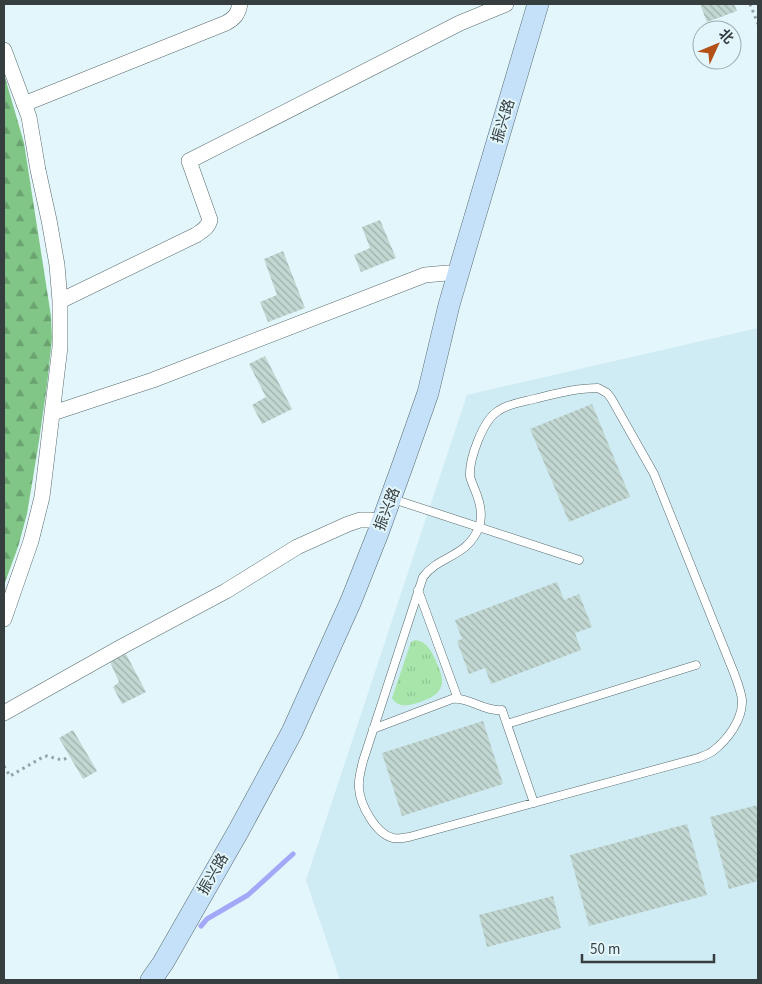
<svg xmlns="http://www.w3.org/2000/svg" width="762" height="984" font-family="'Source Sans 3','Noto Sans SC',sans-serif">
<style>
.built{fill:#cfebf3}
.grass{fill:url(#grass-tufts)}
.forest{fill:url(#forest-firs)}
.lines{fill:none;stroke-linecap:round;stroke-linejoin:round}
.stream{stroke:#a4a8f8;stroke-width:5}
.building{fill:url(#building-back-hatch)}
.lane-casing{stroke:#586a6e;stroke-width:9}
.street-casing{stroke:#586a6e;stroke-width:16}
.secondary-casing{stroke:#586a6e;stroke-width:22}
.path{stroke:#94a3a7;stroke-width:3;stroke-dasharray:2.5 4;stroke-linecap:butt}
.lane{stroke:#fff;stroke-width:8}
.street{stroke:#fff;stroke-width:15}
.secondary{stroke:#c4e1f9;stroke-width:21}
.labels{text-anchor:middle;stroke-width:4;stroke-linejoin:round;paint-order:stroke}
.street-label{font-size:15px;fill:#363e40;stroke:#e2f6fb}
</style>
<defs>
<pattern id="grass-tufts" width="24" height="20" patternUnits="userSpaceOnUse" patternTransform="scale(1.25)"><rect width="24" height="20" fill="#a7e5ab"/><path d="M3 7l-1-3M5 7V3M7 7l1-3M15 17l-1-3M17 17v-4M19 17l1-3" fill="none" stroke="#90c694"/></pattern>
<pattern id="forest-firs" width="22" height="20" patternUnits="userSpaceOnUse" patternTransform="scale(1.25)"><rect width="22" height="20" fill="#81c687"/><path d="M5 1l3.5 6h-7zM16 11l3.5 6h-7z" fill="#6aa270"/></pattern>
<pattern id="building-back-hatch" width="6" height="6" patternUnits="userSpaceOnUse" patternTransform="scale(1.25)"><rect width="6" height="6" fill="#c2d7d2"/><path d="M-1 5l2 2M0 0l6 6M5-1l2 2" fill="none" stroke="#9eb0ac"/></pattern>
</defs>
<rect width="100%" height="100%" fill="#e2f6fb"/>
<path class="built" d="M758,328V980H340L306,880L467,395Z"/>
<path class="grass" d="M415,640C425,641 430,648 434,657C437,664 443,675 442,683C440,695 430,698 420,702C410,705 399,709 392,698L411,642Z"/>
<path class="forest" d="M4,74L24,143L51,316L52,339L47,385L39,441L27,514L18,547L4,585Z"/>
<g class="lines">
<path class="stream" d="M201,926L207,919L248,895L293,854"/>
</g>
<path class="building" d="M700,4H734L737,11L707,22Z
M380,220L396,258L361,272L354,255L370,248L362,227Z
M283,251L305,308L268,322L260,302L277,295L264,259Z
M265,356L292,409L262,424L252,405L266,397L249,364Z
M592,404L630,497L569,522L530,429Z
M557,582L564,600L579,594L592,627L575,633L581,650L491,684L485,668L469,674L457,641L462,639L455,620Z
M126,654L146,692L122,704L113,687L119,682L110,662Z
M483,721L503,784L402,816L382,753Z
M73,730L97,771L83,779L59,738Z
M758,805V881L729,889L710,817Z
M687,824L707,895L589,926L570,855Z
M553,896L561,928L487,947L479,915Z"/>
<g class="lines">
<g class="lane-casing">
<path id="lane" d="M598,388L607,393L611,398L654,474L734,673C737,681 741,691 742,700C743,720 727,740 713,751C709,754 703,756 698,758L409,837C404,838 398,839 393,838C376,834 360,805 359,788C358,779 361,770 363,761L423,577C439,555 467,558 479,527C483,516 480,502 475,490C473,485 471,481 470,476C469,459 483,420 498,411C508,404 522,402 534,399C555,394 576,388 598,388Z
M393,499L579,560
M418,590L458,699
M507,724L696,665
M373,729L452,699C469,697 485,712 502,710L534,803"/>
</g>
<g class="street-casing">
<path id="street" d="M4,50L29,117L38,170L49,220L57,265L60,301V347L42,497L31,541L4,619
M24,104L226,23C235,18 238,14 240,4
M60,301L196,235C202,231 208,228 210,220L189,161L460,23L506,4
M53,413L153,380L425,275L447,273L458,274
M4,713L123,646L226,591L297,547L348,524L360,520H369L382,522"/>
</g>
<g class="secondary-casing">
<path id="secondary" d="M151,980L163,963L239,830L292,732L351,601L378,533L403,464L428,393L449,305L466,247L538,4"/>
</g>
<path class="path" d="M750,4L758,24
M4,766L10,776L43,757L47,756L62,760L70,757"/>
<use href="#lane" class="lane"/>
<use href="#street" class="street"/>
<use href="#secondary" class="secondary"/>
</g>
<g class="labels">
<g class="street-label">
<text transform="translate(503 121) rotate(-73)" y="5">振兴路</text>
<text transform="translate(387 509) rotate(-69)" y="5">振兴路</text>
<text transform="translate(213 874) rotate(-60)" y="5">振兴路</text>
</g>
</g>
<rect width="762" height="984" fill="none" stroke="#363e40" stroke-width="10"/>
<g transform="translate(717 45) rotate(46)"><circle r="24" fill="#e2f6fb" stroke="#9dacb0"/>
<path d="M0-4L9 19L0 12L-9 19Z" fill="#b45119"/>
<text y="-8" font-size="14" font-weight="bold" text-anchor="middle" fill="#363e40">北</text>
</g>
<path d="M582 954v8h132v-8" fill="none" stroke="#363e40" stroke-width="2.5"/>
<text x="590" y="954" font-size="15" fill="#363e40" stroke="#e2f6fb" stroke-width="4" paint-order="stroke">50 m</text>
</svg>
